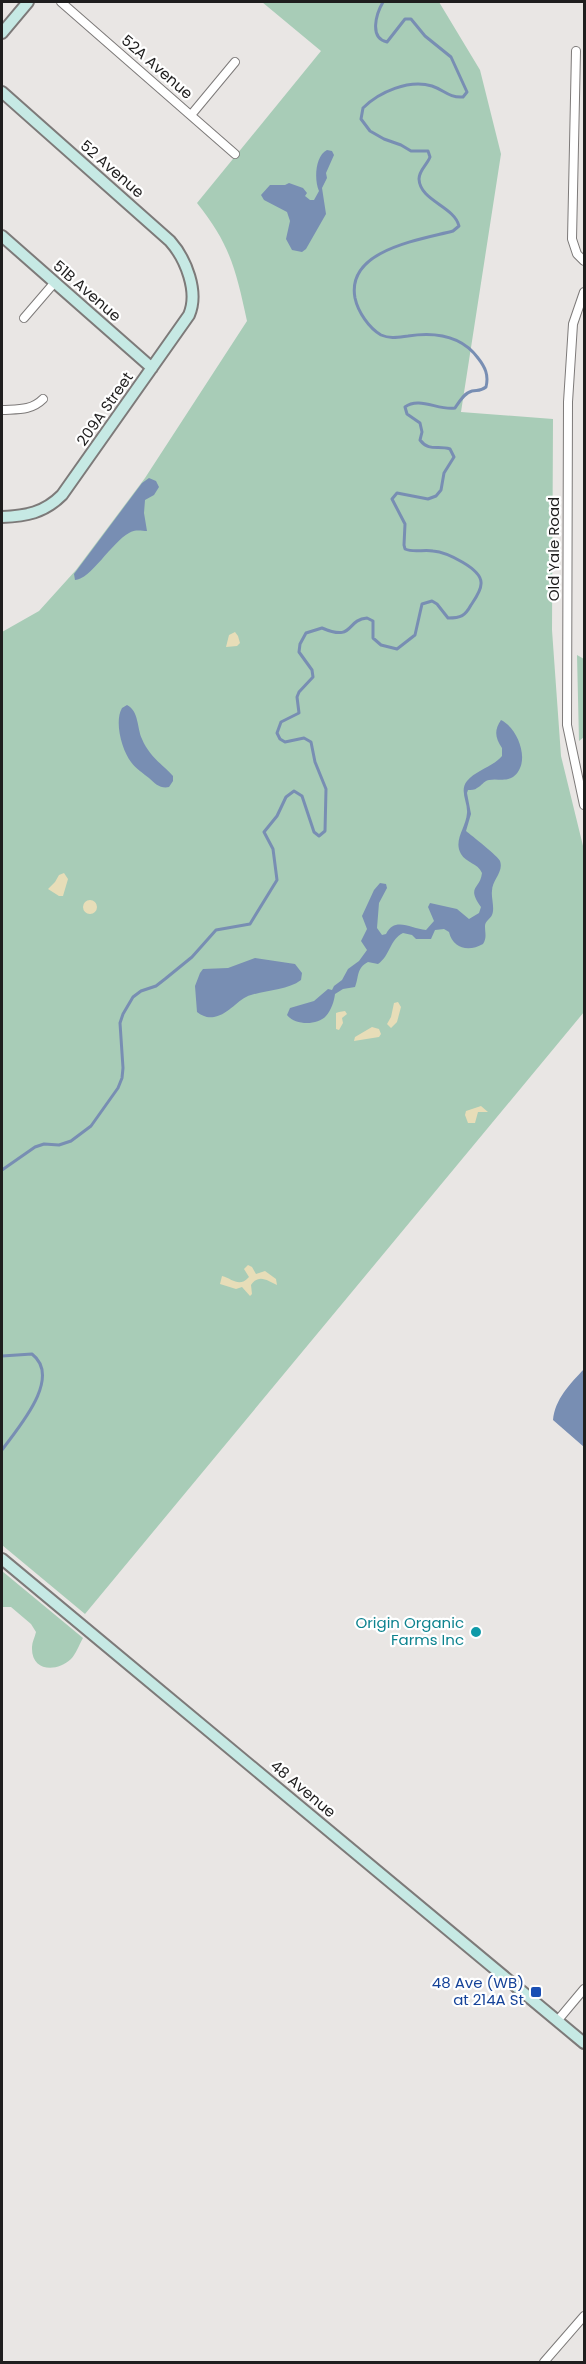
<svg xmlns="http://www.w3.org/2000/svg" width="586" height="2364" font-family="Poppins,sans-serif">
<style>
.green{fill:#a8ccb7}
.sand{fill:#e7ddb8}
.water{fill:#788eb3}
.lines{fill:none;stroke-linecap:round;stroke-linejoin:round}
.stream{stroke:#788eb3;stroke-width:3}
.street-casing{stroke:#7d7a79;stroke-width:10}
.secondary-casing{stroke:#7d7a79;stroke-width:14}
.street{stroke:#fff;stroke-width:8}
.secondary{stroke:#c6e9e4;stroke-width:10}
.culture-dot{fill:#0f9aa8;stroke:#fff;stroke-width:2}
.transit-dot{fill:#1a4fb4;stroke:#fff;stroke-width:2}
.labels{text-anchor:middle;stroke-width:4.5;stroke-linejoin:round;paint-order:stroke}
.street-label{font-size:15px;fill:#1f1e1e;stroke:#fff}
.culture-label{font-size:15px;fill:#0d838f;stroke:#fff;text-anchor:end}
.transit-label{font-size:15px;fill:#164399;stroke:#fff;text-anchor:end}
</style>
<rect width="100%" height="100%" fill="#e9e6e4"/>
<path class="green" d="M262,2H439L480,70L501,154L461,412L553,419L552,630L561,756L584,850V1012L85,1614L2,1545V632L39,611L76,570L145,478L247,321C236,270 230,244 197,203L321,51Z
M577,655L584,659V737L579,741Z
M2,1571L83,1638C79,1645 76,1654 71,1659C56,1673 31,1671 32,1647C32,1642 35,1637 36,1632L31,1624L11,1607H2Z"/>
<path class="sand" d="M235,632L238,636L240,643L237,646L226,647L229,635Z
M64,873L68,879L63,896H59L48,889L55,882L59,875Z
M83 907a7 7 0 1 1 14 0a7 7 0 1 1-14 0Z
M398,1002L401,1007L397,1022L391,1028L387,1024L391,1017L394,1003Z
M339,1012L345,1011L347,1014L342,1018L343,1023L339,1030L336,1029V1013Z
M372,1027L379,1029L381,1034L379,1037L354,1041L355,1037Z
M481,1106L488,1112H478L475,1123H468L465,1115L466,1111Z
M248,1265L252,1267L256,1274L265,1271L276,1279L277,1285C268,1281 259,1273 251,1285L252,1294L250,1296L242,1287L236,1289L220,1284L222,1276C233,1279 239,1288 249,1277L244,1269Z"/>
<path class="water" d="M327,150L332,151L334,155L326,173L327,178L322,188L326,214L306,249L302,252L292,250L286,239L290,221L287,212L264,200L261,195L270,185H285L289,183L303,188L307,193L305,196L310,200H314L319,191C314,180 315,156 327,150Z
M149,478L156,481L159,487L154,495L145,500L144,513L147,531C142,531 135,529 129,533C112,542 90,580 75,580L74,574L142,483Z
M127,705C139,711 137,728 142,739C149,756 162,764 173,776V781L169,787C161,789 155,784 149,778C143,773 136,769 131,762C122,750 114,722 122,708Z
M501,720C518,728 532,763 513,777C505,782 497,778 489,780C483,781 482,786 477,788C475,790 471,790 468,790L467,793L471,814L466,831C471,835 499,857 500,861C504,872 492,880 492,891C491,898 495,908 492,915C490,919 485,921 485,926C485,934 487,937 483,944C469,952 453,949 449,932L444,929L435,930L431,939H416L412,935L403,933C390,939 390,956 378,964L368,962C356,968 359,978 355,987L343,989L335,994C334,1002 331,1010 326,1016C317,1026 294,1025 287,1015L290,1008L314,1001L328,989L332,990L334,986L342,980L348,969L359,961L367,950L361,941L367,929L362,916L374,890L380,883L386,884L387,888L379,903L377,928L382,935L386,934C395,916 411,929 426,930L434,921L428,907L430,903L457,909L469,919L479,913L481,907C466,886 480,890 482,873C478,863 466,863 461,854C453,840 466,828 467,813C468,802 459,791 467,781C476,770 493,767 502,756V748C495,738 494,730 501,720Z
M255,958L295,964L302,973L301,980C288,990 267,990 251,995C237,999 230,1014 214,1017C207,1018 202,1016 197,1012L195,986L200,973L203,969L228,968Z
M584,1369V1447L553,1420C555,1399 570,1384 584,1369Z"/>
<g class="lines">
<path class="stream" d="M2,1170L35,1147L44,1144L59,1145L71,1141L91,1126L118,1088L122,1078L123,1068L120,1023L123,1014L133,997L141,991L156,986L165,979L192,957L216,930L250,924L277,880L273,849L264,832L277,816L286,797L294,791L302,796L314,832L319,836L325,831L326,789L315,762L311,742L304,738L285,742L280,739L277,733L281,722L299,713L297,697L299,692L313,677L312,670L299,652L300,644L306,633L322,628C355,642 345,620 367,618L373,621V638L381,645L397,649L415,635L422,604L432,601L437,604L448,618C461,618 465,616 471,605C475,599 481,591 481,584C483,569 446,552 433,551C424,549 414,553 405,549L404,545L405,524L392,499L397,493L428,499L436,496L441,490L444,473L454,457L450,449C438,445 429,452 420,440L422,432L420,423L407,414L405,407C419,396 439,411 455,408C459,402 464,393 472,391C479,390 481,391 486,387C489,375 485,367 478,358C461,335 434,332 408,336C399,337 390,339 381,335C369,328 358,312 355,298C346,250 419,240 453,231L459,226C454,206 420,201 419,179C419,170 427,165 430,157L428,151H411L401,145L384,139L370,131L361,119L363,108C379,92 409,79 432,86C444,90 449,98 463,97L467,92L451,57L425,36L411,19H405L387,42C369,38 376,14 383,2
M2,1356L32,1354C63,1378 17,1429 2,1450"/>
<g class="street-casing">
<path id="street" d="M61,2L235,154
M576,51L572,239L577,254L584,261
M191,115L235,62
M584,292L573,324L568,402L567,725L584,805
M24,318L55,282
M2,410C17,409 31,411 43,399
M558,2020L584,1989
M544,2362L584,2316"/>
</g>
<g class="secondary-casing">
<path id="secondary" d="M2,33L28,2
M2,92L170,241C186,259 199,292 189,315L62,495C44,513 26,516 2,517
M2,236L152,368
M2,1559L584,2043"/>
</g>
<use href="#street" class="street"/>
<use href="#secondary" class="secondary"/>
</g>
<circle class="culture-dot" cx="476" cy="1632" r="6"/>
<rect class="transit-dot" x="530" y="1986" width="12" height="12" rx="3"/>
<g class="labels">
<g class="street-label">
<text transform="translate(157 67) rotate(41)" y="5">52A Avenue</text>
<text transform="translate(112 169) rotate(41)" y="5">52 Avenue</text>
<text transform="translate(87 291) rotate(41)" y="5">51B Avenue</text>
<text transform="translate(105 409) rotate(-55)" y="5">209A Street</text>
<text transform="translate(554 549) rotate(-90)" y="5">Old Yale Road</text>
<text transform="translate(303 1789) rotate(40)" y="5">48 Avenue</text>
</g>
<g class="culture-label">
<text x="464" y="1628">Origin Organic<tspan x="464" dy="17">Farms Inc</tspan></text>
</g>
<g class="transit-label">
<text x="524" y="1988">48 Ave (WB)<tspan x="524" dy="17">at 214A St</tspan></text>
</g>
</g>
<rect width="586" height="2364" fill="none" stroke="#1f1e1e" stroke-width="6"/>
</svg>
